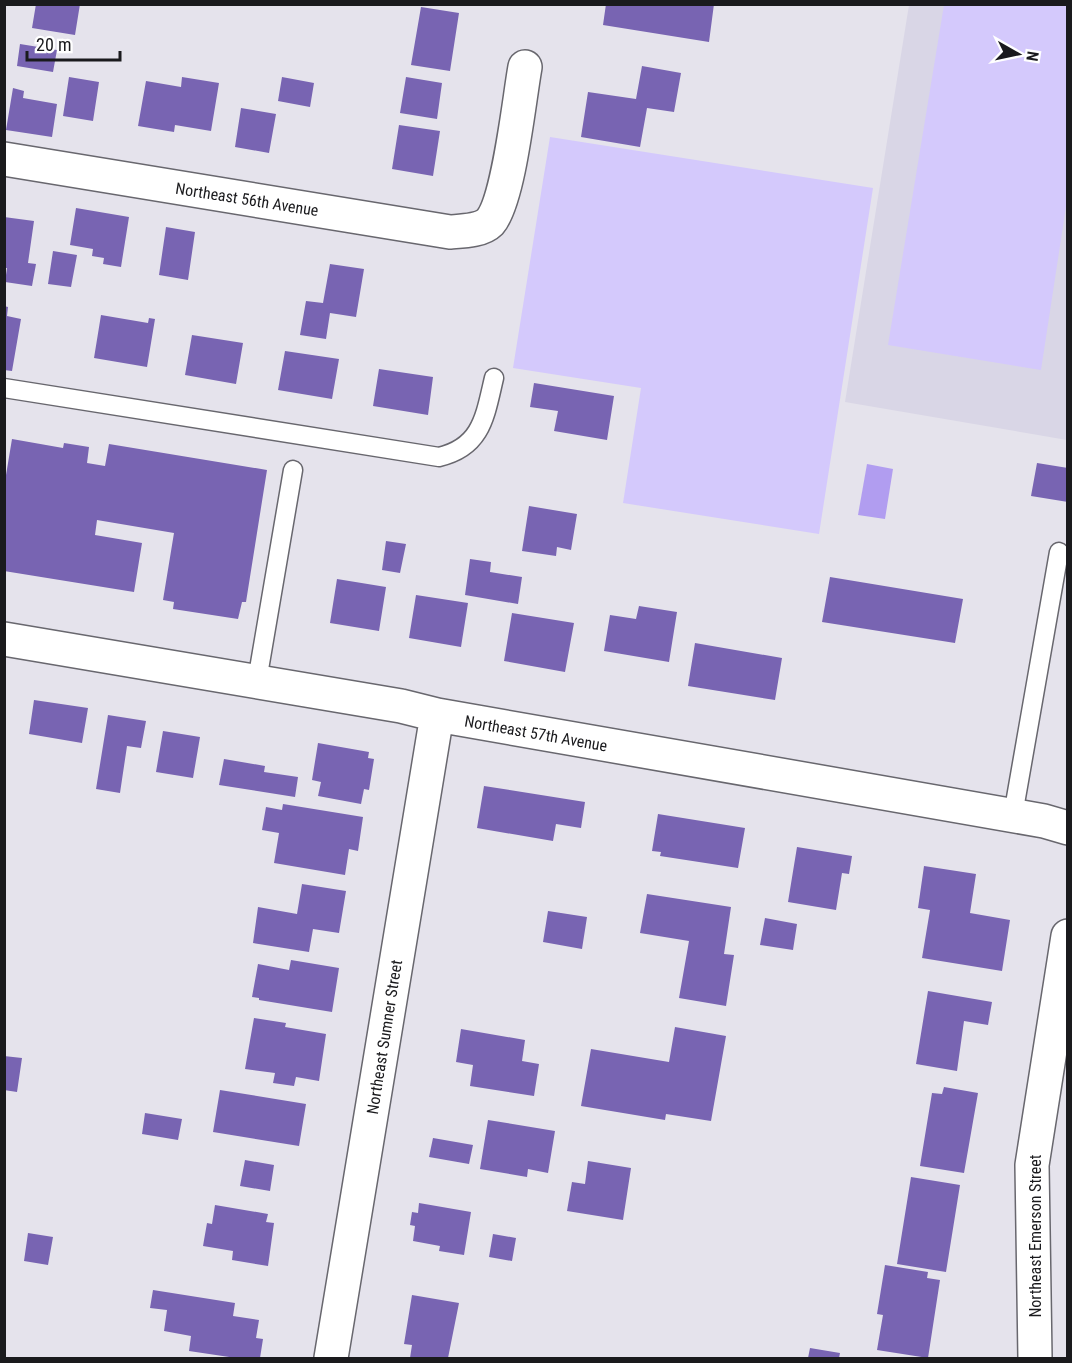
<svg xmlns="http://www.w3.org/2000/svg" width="1072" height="1363" font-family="'Roboto Condensed',sans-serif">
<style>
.built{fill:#d9d6e6}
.green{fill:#d4c9fc}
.water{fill:#b19df0}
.building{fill:#7864b2}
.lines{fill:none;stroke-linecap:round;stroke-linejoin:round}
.lane-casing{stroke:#68676e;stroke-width:21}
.street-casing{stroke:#68676e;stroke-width:36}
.lane{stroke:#fff;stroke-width:18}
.street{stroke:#fff;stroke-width:33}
.labels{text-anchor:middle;stroke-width:6;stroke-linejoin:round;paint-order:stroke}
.street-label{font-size:16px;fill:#1a1a1d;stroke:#fff}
</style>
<rect width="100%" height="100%" fill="#e5e3ec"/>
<path class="built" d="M909,5H1067V440L845,402Z"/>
<path class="green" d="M944,5H1067V200L1041,370L888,345Z
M550,137L873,188L819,534L623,503L641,388L513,368Z"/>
<path class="water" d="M867,464L893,469L885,519L858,515Z"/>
<path class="building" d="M36,4H80L75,35L32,28Z
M606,4H714L709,42L603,25Z
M421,7L459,13L450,71L411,65Z
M20,44L57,50L53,72L17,66Z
M642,66L681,73L674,112L647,108L640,147L581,137L588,92L636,99Z
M69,77L99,82L93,121L63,116Z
M182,77L219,83L211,131L175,125L174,132L138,126L146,81L181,87Z
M282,77L314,83L310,107L278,101Z
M406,77L442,83L437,119L400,113Z
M13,88L24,91L23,98L57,104L52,137L6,130Z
M241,108L276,114L269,153L235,147Z
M399,125L440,131L433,176L392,169Z
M76,208L129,217L121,267L103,264L104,258L92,256L93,249L70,245Z
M4,217L34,221L28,263L36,264L32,286L5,282L7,268H4Z
M166,227L195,232L188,280L159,275Z
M53,251L77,255L71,287L48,284Z
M330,264L364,269L356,317L330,313L326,339L300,335L306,301L323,303Z
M4,306L8,307L7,316L21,319L12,371L4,370Z
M101,315L148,323L149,318L155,319L147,367L94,358Z
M192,335L243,343L236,384L185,375Z
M285,351L339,359L332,399L278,390Z
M379,369L433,377L428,415L373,406Z
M534,383L614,396L607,440L554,431L558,411L530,407Z
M12,439L63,448L64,443L89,447L87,463L105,466L109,444L267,470L246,602H242L238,619L173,609L174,602L163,600L174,533L97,520L95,535L142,543L134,592L4,571V487Z
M1037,463L1068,468V502L1031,496Z
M529,506L577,514L571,550L557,547L556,556L522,551Z
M386,541L406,544L400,573L382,570Z
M470,559L491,562L490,572L522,577L518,604L465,595Z
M830,577L963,599L955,643L822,622Z
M337,579L386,587L379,631L330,623Z
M416,595L468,603L461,647L409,638Z
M639,606L677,612L669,662L604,651L610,615L636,619Z
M512,613L574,623L565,672L504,661Z
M695,643L782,658L775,700L688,686Z
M34,700L88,708L82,743L29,734Z
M108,715L146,721L141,748L127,746L120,793L96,789Z
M163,731L200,737L193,778L156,772Z
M318,743L369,752L368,758L374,759L369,790L364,789L361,804L318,796L321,782L312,780Z
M224,759L265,766L264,772L298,777L295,797L219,785Z
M484,786L585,802L581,828L556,824L553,841L477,828Z
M283,804L363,817L358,851L349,849L345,875L274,863L279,833L262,830L266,807L282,810Z
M658,814L745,828L738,868L660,856L661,852L652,851Z
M797,847L852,856L849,874L842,873L836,910L788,902Z
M924,866L976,874L970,913L1010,920L1002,971L922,958L930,910L918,908Z
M302,884L346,891L339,933L313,929L309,952L253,943L258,907L297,914Z
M647,894L731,907L724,954L734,955L726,1006L679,998L689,941L640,933Z
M548,911L587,917L582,949L543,942Z
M765,918L797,924L793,950L760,945Z
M291,960L339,968L332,1012L259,1000V998L252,997L258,964L289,970Z
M928,991L992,1002L988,1025L964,1021L957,1071L916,1064Z
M254,1018L286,1023L285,1027L326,1034L319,1081L296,1077L294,1086L273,1083L275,1073L245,1069Z
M675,1027L726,1036L711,1121L666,1114L665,1120L581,1106L591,1049L669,1062Z
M461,1029L525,1040L522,1061L539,1064L534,1096L470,1086L473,1065L456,1062Z
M4,1056L22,1058L17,1092L4,1090Z
M944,1087L978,1093L964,1173L920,1166L932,1093L942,1094Z
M220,1090L306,1104L299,1146L213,1132Z
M145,1113L182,1119L178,1140L142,1134Z
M488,1120L555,1131L548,1173L528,1169L527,1177L480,1169Z
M433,1138L473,1145L469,1164L429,1157Z
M245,1160L274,1165L270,1191L240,1186Z
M588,1161L631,1168L623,1220L567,1211L572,1182L585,1184Z
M911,1177L960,1185L946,1272L897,1264Z
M419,1203L471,1212L464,1255L439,1251L440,1246L413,1241L415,1226L410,1225L412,1212L418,1213Z
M215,1205L268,1214L266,1222L274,1223L268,1266L232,1260L233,1251L203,1246L207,1223L212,1224Z
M28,1233L53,1237L48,1265L24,1261Z
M493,1234L516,1238L512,1261L489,1257Z
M885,1265L928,1272L927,1278L940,1280L928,1358L877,1350L883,1315L877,1314Z
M153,1290L235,1303L233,1316L259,1320L256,1338L263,1339L260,1358H236L189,1351L191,1336L164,1331L167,1310L150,1308Z
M412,1295L459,1303L448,1358H410L412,1345L404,1344Z
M810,1348L840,1353L839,1358H808Z"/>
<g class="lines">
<g class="lane-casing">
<path id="lane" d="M4,388L439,457C482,447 485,416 494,378
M257,681L293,470
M1013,815L1059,552"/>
</g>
<g class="street-casing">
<path id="street" d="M4,159L450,232C462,231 481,231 490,222C509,200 519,100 525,67
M4,639L401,706L437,715L1044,821L1068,828
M331,1358L437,715
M1035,1358L1032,1165L1068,936"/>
</g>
<use href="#lane" class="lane"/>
<use href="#street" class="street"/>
</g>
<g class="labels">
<g class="street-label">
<text transform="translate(247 199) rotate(9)" y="6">Northeast 56th Avenue</text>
<text transform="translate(536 733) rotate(10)" y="6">Northeast 57th Avenue</text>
<text transform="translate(384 1037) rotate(-81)" y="6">Northeast Sumner Street</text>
<text transform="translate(1035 1236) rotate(-90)" y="6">Northeast Emerson Street</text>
</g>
</g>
<rect width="1072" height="1363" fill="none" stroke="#1a1a1d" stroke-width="12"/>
<g transform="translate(1018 54) rotate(99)" stroke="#ffffff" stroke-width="4.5" paint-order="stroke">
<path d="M0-4.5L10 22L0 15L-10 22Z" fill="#1a1a1d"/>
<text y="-9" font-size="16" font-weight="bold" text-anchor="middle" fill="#1a1a1d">N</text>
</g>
<path d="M27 51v9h93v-9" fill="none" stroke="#1a1a1d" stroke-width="3"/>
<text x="36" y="51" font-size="18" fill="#1a1a1d" stroke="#ffffff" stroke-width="4.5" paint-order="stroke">20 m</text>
</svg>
